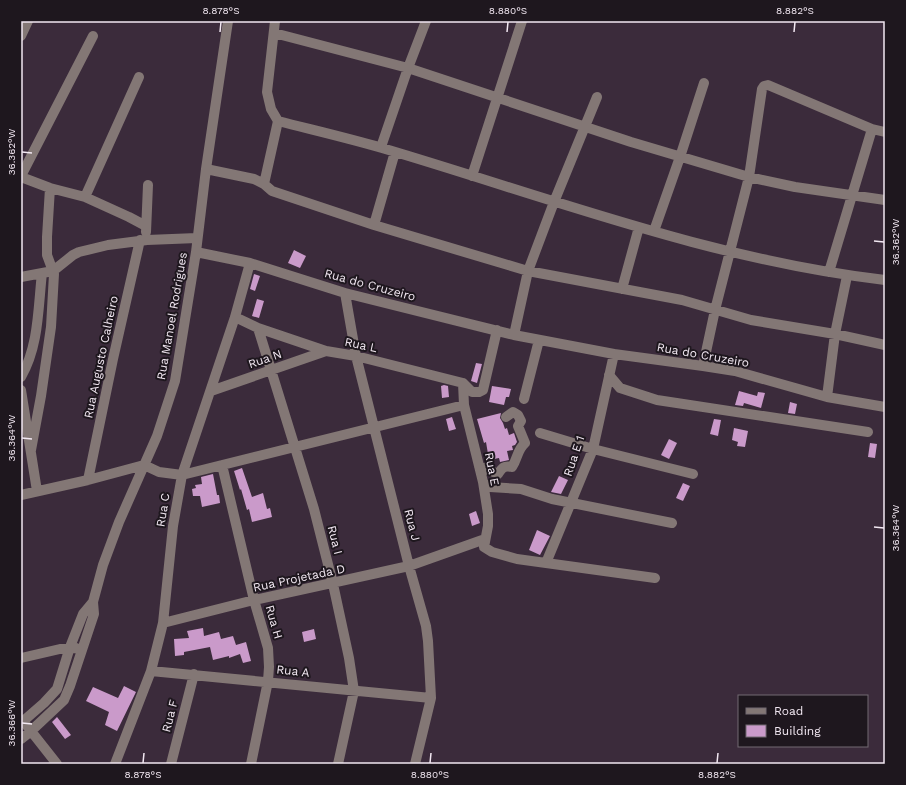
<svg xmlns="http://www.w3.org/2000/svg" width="906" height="785" font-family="'Work Sans',sans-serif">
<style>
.building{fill:#ca9aca}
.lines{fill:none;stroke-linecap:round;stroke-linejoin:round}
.minor{stroke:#837775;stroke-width:10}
.ticks{fill:none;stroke:#f2e8f2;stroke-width:1.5}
.labels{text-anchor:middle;stroke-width:4;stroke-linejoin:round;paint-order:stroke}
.street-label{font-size:12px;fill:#f2e8f2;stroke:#1e171e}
.neatline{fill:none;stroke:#f2e8f2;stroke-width:1.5}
.ticks-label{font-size:10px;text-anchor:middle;fill:#f2e8f2}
</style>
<rect width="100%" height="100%" fill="#3b2b3b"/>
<path class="building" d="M294,250L306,256L300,268L288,263Z
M254,274L260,276L255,291L250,289Z
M257,299L264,301L259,318L252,316Z
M476,363L482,364L477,383L471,381Z
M444,385L448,386L449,397L442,398L441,386Z
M492,386L511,389L509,397H506L504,405L489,402Z
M739,391L757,396L758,392L765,393L761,408L744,403L743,406L735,405Z
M790,402L797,404L795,414L788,413Z
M501,413L500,418L503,423L505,429L507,428L509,435L514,433L517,442L515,445L512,446L513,450L507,451L509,460L500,462L499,458L489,460L486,442L484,443L477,419Z
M452,417L456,429L449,431L446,419Z
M714,419L721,420L718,436L710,434Z
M734,428L748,431L745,447L737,446L738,442L732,440Z
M669,439L677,443L669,459L661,455Z
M870,443L877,444L875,458L868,457Z
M242,468L252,497L263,493L267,509L270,508L272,517L252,522L249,509L247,510L241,489L240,490L234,471Z
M213,474L217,495H219L220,503L202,507L200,496H193L192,489L196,488L195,485L202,484L201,477Z
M559,476L568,480L561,494L551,492Z
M683,483L690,486L683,501L676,498Z
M476,511L480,523L472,526L469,514Z
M537,530L550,536L540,555L529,550Z
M203,628L204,636L219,632L221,639L233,636L236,645L246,642L251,661L243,663L240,654L229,658V656L213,660L210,647L184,652V655L175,656L174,639L189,638L187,631Z
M314,629L316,639L304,642L302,632Z
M124,686L136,692L117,731L105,725L109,712L86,701L93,687L118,698Z
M57,717L71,735L65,739L52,722Z"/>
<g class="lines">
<path class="minor" d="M274,33L408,68L631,142L749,177L795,187L885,200
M21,36L28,21
M278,121C313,130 348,138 382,148C548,197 712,260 885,280
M381,147L408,68L426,21
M206,169L254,179L264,184L272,191L374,225L528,271L682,300L751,320L835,334L885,345
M21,176L93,36
M472,176L522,21
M21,177L50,188L85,197L129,217L146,226
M264,184L278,121L271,109L267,92L275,21
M85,197L139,77
M374,225L395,152
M654,231L680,157L704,83
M146,232L148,185
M196,252L250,263L345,293L514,335L614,354L703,366L735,371L827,397L885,407
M829,272L872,129
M21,277L53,271L73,255L79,252L108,245L147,240L197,238
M622,289L639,227
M345,293L356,356L409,566L426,626L428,641L431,698L415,764
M235,317L258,328L326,351L356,356L463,383
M258,328L314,509L333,584L349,658L354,691L338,764
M514,335L528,271L554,202L597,97
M703,366L715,310L749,177L762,89L764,86L768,85L872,129L885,132
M609,375L620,388L657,400L868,432
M21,377C39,346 38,308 42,273
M463,383L464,405L483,482L488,514V526L484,547L492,552L517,559L655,578
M463,383L472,392H479L483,390L497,330
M21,390L37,491
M211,391L326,351
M827,397L835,334L847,276
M524,399L539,340
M540,433L593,449L693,474
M31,450L41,396L51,327L54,274L47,255V237L50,188
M144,465L159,472L182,475L464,405
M222,465L254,600L268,648L269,667L268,681L251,764
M479,466L498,474C502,468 504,465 512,467C518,458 517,450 525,443L518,426L521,421L518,415L513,412L506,417
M88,480L113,359L140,240
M483,482L490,487L521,489L552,499L672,523
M21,495L88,480L144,465
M546,563L593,449L614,354
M163,623L254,600L409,566L485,539
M21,658L60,649L76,648
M151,671L431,698
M21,723L44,703L57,689L70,647L83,614L93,602
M27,726L57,764
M21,739L31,731L64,700L70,686L94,614L93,602L103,565L119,522L157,436L175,381L196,252L206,169L228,21
M115,764L151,671L163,623L173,526L182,475L235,317L250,263
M171,764L194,674"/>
</g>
<path class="ticks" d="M220,32L221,22M507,32L508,22M794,32L795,22M22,152L32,153M874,241L884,242M22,438L32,439M874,527L884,528M22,723L32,724M143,763L144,753M430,763L431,753M717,763L718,753"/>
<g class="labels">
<g class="street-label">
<text transform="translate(370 285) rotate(15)" y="4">Rua do Cruzeiro</text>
<text transform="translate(172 316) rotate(-80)" y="4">Rua Manoel Rodrigues</text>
<text transform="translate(361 345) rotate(12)" y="4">Rua L</text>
<text transform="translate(703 355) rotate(10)" y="4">Rua do Cruzeiro</text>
<text transform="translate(101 357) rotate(-78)" y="4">Rua Augusto Calheiro</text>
<text transform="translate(265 359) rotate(-19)" y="4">Rua N</text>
<text transform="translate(574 456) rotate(-71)" y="4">Rua E 1</text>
<text transform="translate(492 469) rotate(79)" y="4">Rua E</text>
<text transform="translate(163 510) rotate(-81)" y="4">Rua C</text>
<text transform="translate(412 525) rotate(76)" y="4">Rua J</text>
<text transform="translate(335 540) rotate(76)" y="4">Rua I</text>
<text transform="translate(299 578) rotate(-12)" y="4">Rua Projetada D</text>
<text transform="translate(274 622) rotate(74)" y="4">Rua H</text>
<text transform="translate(293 671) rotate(6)" y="4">Rua A</text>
<text transform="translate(170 716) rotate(-76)" y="4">Rua F</text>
</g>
</g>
<rect width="906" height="785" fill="none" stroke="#1e171e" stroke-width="44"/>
<rect x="738" y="695" width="130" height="52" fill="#1e171e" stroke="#736b73"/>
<rect x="746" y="708" width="20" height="6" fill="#837775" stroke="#736b73"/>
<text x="774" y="715" font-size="12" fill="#f2e8f2">Road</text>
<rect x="746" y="725" width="20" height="12" fill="#ca9aca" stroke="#736b73"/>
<text x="774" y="735" font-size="12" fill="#f2e8f2">Building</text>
<rect x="22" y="22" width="862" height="741" class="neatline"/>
<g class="ticks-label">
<text x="221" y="14">8.878°S</text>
<text x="508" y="14">8.880°S</text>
<text x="795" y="14">8.882°S</text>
<text transform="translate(11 152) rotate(-90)" y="4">36.362°W</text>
<text transform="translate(895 242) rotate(-90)" y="4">36.362°W</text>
<text transform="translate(11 438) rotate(-90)" y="4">36.364°W</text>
<text transform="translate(895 528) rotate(-90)" y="4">36.364°W</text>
<text transform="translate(11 723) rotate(-90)" y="4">36.366°W</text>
<text x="143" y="778">8.878°S</text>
<text x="430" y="778">8.880°S</text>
<text x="717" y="778">8.882°S</text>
</g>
</svg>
